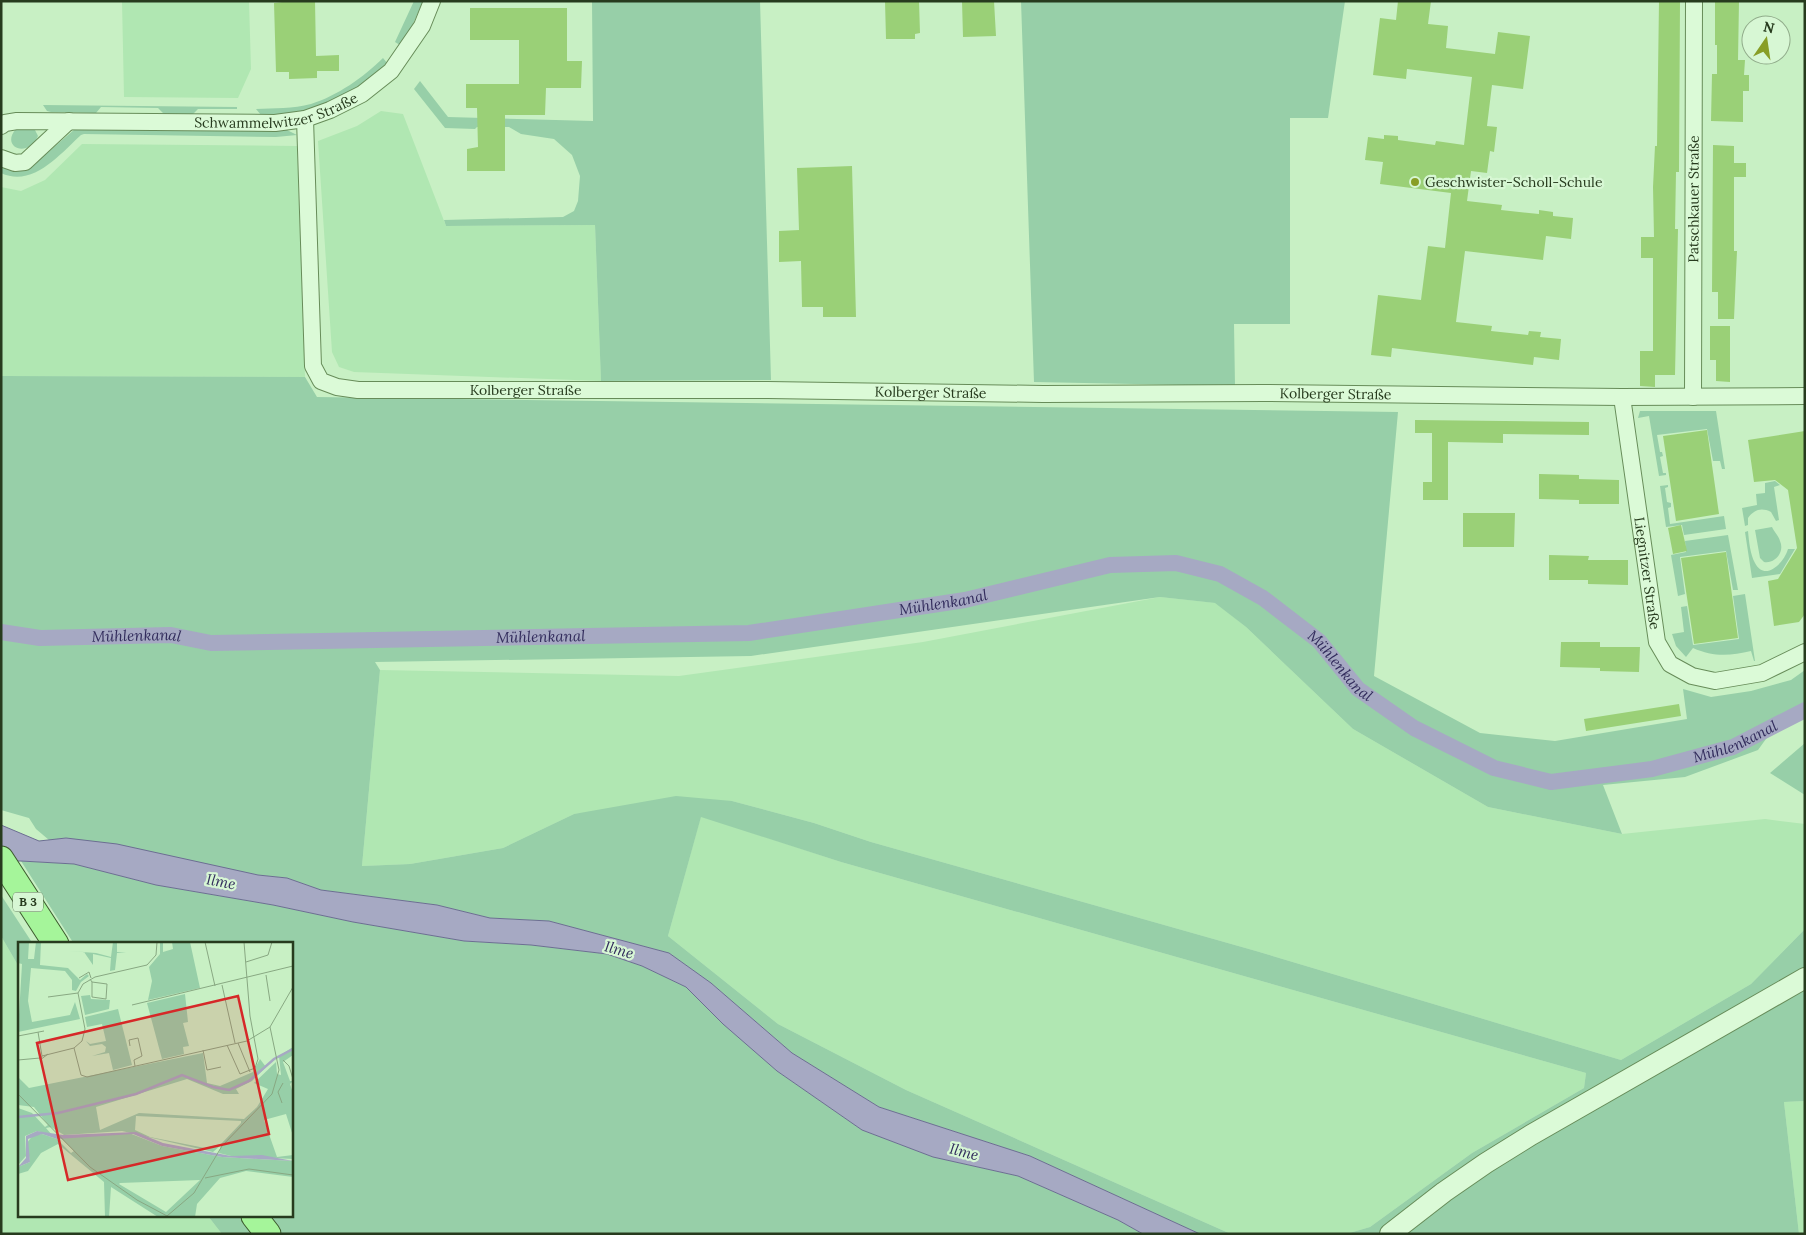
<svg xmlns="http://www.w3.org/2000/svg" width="1806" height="1235" font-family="Lora,serif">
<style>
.farmland{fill:#b0e7b2}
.green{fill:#97cfa8}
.water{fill:#a6a9c3;stroke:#6c6e92}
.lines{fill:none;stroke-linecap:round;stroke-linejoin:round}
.canal{stroke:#a6a9c3;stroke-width:16}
.building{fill:#9ad077}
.minor-casing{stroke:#678c59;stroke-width:18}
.tertiary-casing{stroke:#678c59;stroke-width:22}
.primary-casing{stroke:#3c5a2d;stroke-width:27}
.minor{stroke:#dbfad7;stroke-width:16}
.tertiary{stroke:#dbfad7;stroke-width:20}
.primary{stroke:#a5f59a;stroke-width:25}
.poi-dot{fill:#889e26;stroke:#d7f7d4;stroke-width:2}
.labels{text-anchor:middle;stroke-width:4.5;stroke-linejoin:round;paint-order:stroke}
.shield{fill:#d7f7d4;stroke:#5c7355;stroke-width:1}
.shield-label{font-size:12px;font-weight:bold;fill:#273b1e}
.street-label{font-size:14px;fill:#273b1e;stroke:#d7f7d4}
.poi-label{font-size:14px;fill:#273b1e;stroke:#d7f7d4;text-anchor:start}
.water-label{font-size:15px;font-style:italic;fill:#322c5c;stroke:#d7f7d4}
.inset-river{fill:none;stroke:#a6a9c3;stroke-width:2.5}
.inset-road{fill:none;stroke:#88a882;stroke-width:1}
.view{fill:#d62828;fill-opacity:0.15;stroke:#d62828;stroke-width:2.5}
.inset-edge{fill:none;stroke:#273b1e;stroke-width:2.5}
</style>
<rect width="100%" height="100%" fill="#c8f0c4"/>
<path class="farmland" d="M122,1H249L251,69L238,98L124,97Z
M381,111L403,114L446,226L595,225L601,381L354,372L339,367L332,352L318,141L357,126Z
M82,144L297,146L305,377L1,376V187L21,191L45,180Z
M1160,597L1216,603L1246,627L1353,729L1488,807L1622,834L1765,819L1805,824V929L1751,984L1621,1060L1256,951L871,842L814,823L732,801L574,814L503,848L410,864L362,866L380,670L679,676L923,642Z
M701,816L841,862L1586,1073L1584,1088L1472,1153L1370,1227L1346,1234H1231L906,1090L778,1024L668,936Z
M1,936L19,967V1216H208L222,1234H1Z
M1805,1101V1234H1799L1784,1102Z"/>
<path class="green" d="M414,1H423L403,47L395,42Z
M592,1H760L771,380L601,381L595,225L446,226L444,220L563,217L574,211L578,201L580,176L572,155L554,139L521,134L509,127H477L475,129L445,128L414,89L420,81L448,117L593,121Z
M1021,1H1345L1328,118H1290V324H1234L1235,386L1034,382Z
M383,58L388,64L380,74L332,104L295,114L261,115L256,109C274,108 293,109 311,104C337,96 364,77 383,58Z
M43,105L237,107V109H198L193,114H164L158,108L101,107L96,113L51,112L47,111Z
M16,129L35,130L38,136C28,159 0,147 16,129Z
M75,129L287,130L297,135L276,137L84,134L81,135C60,154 33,188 1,173V164L32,166Z
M1,376L305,377L317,397L1398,412L1374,676L1480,733L1555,741L1687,719L1683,689L1711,697L1751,691L1791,680L1805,670V714L1771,732L1758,750L1685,777L1603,785L1622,834L1488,807L1353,729L1246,627L1215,603L1160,597L751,656L375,662L380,670L362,866L410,864L503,848L574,814L676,796L732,801L814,823L871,842L1256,951L1621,1060L1751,984L1805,929V1101L1784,1102L1799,1234H1346L1370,1227L1472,1153L1584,1088L1586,1073L841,862L701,817L668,936L778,1024L906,1090L1231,1234H1200L1030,1156L879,1107L792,1053L711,983L669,953L549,921L490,918L437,905L321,890L287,878L258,875L66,838L49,840L36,829L29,818L1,810Z
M1640,411H1716L1725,469H1722L1720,461H1713L1707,429L1657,435L1660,452H1662L1663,456L1660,457L1663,473H1666V475L1659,476L1649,416L1638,418Z
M1775,481L1780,485L1774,487L1779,520L1776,521L1771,512C1761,507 1754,510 1748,518V525L1745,526L1742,508L1757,505L1756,494L1765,493V483Z
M1668,485V487L1665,488L1667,502L1671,503V507L1668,508L1670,524L1724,516L1726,529L1684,535L1682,525L1666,527L1660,486Z
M1772,527C1774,532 1779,536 1780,541C1785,552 1775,564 1764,562L1760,558L1755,530Z
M1748,531C1749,541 1750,554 1755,563C1765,582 1784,563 1788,549H1795L1780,574L1752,578L1745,532Z
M1728,535L1738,590H1733L1726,551L1680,557L1685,594L1678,596L1671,555L1686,552L1685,541Z
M1745,594L1755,661H1754L1751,651C1730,656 1713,657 1693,648L1686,657L1676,646L1672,634L1684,632L1681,607L1687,606L1693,645L1739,639L1733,596Z
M1805,743V795L1770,773Z
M21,861L74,864L156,885L273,905L353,922L464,941L531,945L607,954L642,966L686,987L724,1024L777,1071L862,1130L933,1157L1018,1176L1118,1220L1143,1234H222L208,1216H291V944H74Z
M1,895L33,944H19V967L1,936Z"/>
<path class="water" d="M1,825L39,841L66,838L117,844L258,875L287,878L321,890L437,905L490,918L549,921L669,953L711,983L792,1053L879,1107L1030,1156L1200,1234H1143L1118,1220L1018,1176L933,1157L862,1130L777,1071L723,1024L686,987L642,966L607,954L531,945L464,941L353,922L273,905L156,885L74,864L21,861H1Z"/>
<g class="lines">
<path class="canal" id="s1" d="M1,632L40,638L171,635L211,643L749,633L965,600L1110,565L1176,563L1220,574L1263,598L1319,641L1358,689L1414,728L1494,768L1551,782L1652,769L1733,747L1805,710"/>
</g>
<path class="building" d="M290,1H315L316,56L339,55V71H317V78L289,79V72H276L274,3Z
M885,1H919L920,33L915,34V39H886Z
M962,1H994L996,36L963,37Z
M1398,1H1431L1428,24L1448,26L1446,48L1495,54L1498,32L1530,36L1523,89L1492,85L1487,126L1497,127L1494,152L1490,151L1487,173L1471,171L1467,201L1502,205L1501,210L1539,214V210L1553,212V216L1573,218L1571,239L1546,236L1543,260L1465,251L1456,322L1492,326L1491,331L1528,335L1529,331L1541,332L1540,337L1561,339L1559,360L1534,357L1533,365L1392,348L1391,357L1371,355L1378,295L1421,300L1428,246L1445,248L1451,193L1380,184L1383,162L1365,160L1368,137L1384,139V135L1398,136V140L1435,145L1436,141L1464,145L1472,77L1407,69L1406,79L1373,75L1380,18L1396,20Z
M1659,1H1680L1679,172H1676L1675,229H1678L1675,375H1655V387L1640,386V351H1653V258H1641V237H1654L1653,187L1655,146H1657Z
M1715,1H1739L1738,60H1745L1744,75H1749V91H1743V122L1711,121L1712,74H1717V45H1715Z
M470,8H567V61H582L581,88H546L545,115H505V171H467V149L478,147L477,108H466V84H519V40H470Z
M1713,145L1734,146V163H1746V177H1734V251H1737L1734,319H1718V292H1712Z
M852,166L856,317H823V307H802L801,261L779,262V231L799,230L797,168Z
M1710,326H1730V382L1716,381V360H1710Z
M1415,420L1589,422V435L1503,434V443L1448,442V500H1423V482H1432V433H1415Z
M1707,430L1719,514L1676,521L1663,436Z
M1805,431V614L1799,622L1774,626L1768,581L1778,579L1797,548L1788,490L1775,480L1754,482L1748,440Z
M1539,474L1579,475V479L1619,480V504H1579V500L1539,499Z
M1463,513H1515L1514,547H1463Z
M1681,525L1687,551L1673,554L1668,528Z
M1726,552L1738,638L1694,644L1681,558Z
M1549,555L1589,556L1588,560H1628V585L1588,584V580H1549Z
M1561,642H1600V647H1640L1639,672L1600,671V668L1560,667Z
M1679,704L1681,716L1586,731L1584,719Z"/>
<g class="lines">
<g class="minor-casing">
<g id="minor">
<path id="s2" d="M305,119L313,366L321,381L337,387L358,390H768L1043,394L1264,393L1622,397L1805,396"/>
<path id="s3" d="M1,126L5,123L17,121L275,123L305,119L330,110L362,94L391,71L422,26L432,1"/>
<path d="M1,158L15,163L25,162L69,121"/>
<path id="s4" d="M1622,397L1657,642L1670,664L1692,676L1715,681L1762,673L1805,652"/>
<path id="s5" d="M1693,397L1694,1"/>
</g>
</g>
<g class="tertiary-casing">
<path id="tertiary" d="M1390,1234L1444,1192L1486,1163L1531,1135L1805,978"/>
</g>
<g class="primary-casing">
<path id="primary" d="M1,859L56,944
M254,1216L268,1234"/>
</g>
<use href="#minor" class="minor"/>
<use href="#tertiary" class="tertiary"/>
<use href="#primary" class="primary"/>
</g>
<circle class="poi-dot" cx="1415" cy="182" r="5"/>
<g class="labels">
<rect class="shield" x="13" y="892.5" width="30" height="19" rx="4"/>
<g class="shield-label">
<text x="28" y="906">B 3</text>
</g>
<g class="street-label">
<text dy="5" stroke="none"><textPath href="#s3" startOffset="278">Schwammelwitzer Straße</textPath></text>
<text dy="5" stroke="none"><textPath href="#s5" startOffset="198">Patschkauer Straße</textPath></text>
<text dy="5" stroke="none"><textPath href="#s2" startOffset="470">Kolberger Straße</textPath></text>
<text dy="5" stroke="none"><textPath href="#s2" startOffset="875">Kolberger Straße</textPath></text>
<text dy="5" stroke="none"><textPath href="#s2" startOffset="1280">Kolberger Straße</textPath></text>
<text dy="5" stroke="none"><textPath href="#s4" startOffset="178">Liegnitzer Straße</textPath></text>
</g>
<g class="poi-label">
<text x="1425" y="187">Geschwister-Scholl-Schule</text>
</g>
<g class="water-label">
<text dy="5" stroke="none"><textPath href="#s1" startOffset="946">Mühlenkanal</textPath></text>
<text dy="5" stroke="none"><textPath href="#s1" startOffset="541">Mühlenkanal</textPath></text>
<text dy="5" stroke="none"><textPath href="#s1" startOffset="136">Mühlenkanal</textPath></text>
<text dy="5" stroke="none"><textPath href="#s1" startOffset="1381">Mühlenkanal</textPath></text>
<text dy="5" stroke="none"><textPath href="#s1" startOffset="1816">Mühlenkanal</textPath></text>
<text transform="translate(221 882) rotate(11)" y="5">Ilme</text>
<text transform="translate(619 950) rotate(16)" y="5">Ilme</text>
<text transform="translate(964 1152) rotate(15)" y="5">Ilme</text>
</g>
</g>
<g transform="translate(18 942)">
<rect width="275" height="275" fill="#c8f0c4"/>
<path d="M0,0H11L10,17H16L18,0H23L22,23L50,26L62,38L69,32L71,34L63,40L58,49L54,48V38L47,29L13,26L10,59L14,80L52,73L57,60L62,77L0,90L4,22L0,21ZM95,0H99V10H108L99,11L97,28L92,29L93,16L75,12V23L66,10L51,9L78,11L93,15ZM142,0H145V10L155,7L154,0H172L182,46L130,58L134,39L131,25L142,12ZM167,52L170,80L165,81L171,104L165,105L166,112L144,117L129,61ZM72,53L73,57L92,58L91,67L67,73L63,54ZM100,67L114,123L95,128L91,111L74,114L87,110L88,105L84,102L72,104L68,99L72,102L88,99L84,82L69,85L67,75ZM275,105V113L265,120L272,139H275L272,142L275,151V194L268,172L246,178L259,215L275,213V217L213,214L201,211L203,203L195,210L104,189L46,193L33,185L28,186L34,193L19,189L7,194L8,214L0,223V166L14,171L27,185L30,183L16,165L0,163V135L11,146L185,111L189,141L202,144L235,130L242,117L248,125L234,139L218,147L221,152H205L169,137L78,165L82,188L121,171L226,177L239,165L250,147L236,141L258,120L259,132L263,133L261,114ZM118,174L223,179V181L203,202L187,206L132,195L117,188ZM111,191L144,204L204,215L275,219V235L228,229L202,236L179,262L177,275H140L93,245L91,275H87L86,240L40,202L23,211L10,229L0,232V225L12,220L9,201L15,193L24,192L39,197L53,211L56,209L43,196ZM182,238L148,270L101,242L102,241Z" fill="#97cfa8" fill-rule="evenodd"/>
<path d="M19,189L45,193L118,190L145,201L213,214L244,213L275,219L204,215L144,204L115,192L39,197L24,192L10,197L12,220L0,225L8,216V194Z" fill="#a6a9c3"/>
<path class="inset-river" d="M0,175L40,171L118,152L164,133L195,145L211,148L231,139L256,117L275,107"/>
<path class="inset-road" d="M187,0L197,44M228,20L250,13L254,0M248,33L252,59M61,36L71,30L73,36M72,37L74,40L89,42L88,57L74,55V40M204,43L217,101M30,55L60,51M114,63L275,24M20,90L24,114M0,94L26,89M220,101L232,130M209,103L222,132L237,126L240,117L232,74L226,0M112,104L111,98L120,96L124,114L116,118L117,124M56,106L63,133L69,135L229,99L252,85M185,108L189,128L203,125M30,112L22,118L24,114L56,106L64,99L67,87L60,51L65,42L77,35L129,23L138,13L139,0M0,118L22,116M265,118L271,124L275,137M0,152L72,225L119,258L151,275M264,161L260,150L265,141M187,236L231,227L275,233M149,274L176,251L204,204L254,152L261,128L252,85L275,45"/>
<path class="view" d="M220,54L251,192L50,238L19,101Z"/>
<rect width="275" height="275" class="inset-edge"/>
</g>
<rect width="1806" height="1235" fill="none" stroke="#273b1e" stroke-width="5"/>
<g transform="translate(1766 40) rotate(13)"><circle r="24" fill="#d7f7d4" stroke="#91ac8b"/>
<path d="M0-4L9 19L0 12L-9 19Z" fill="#889e26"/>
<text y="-8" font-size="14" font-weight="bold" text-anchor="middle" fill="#273b1e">N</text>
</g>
</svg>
